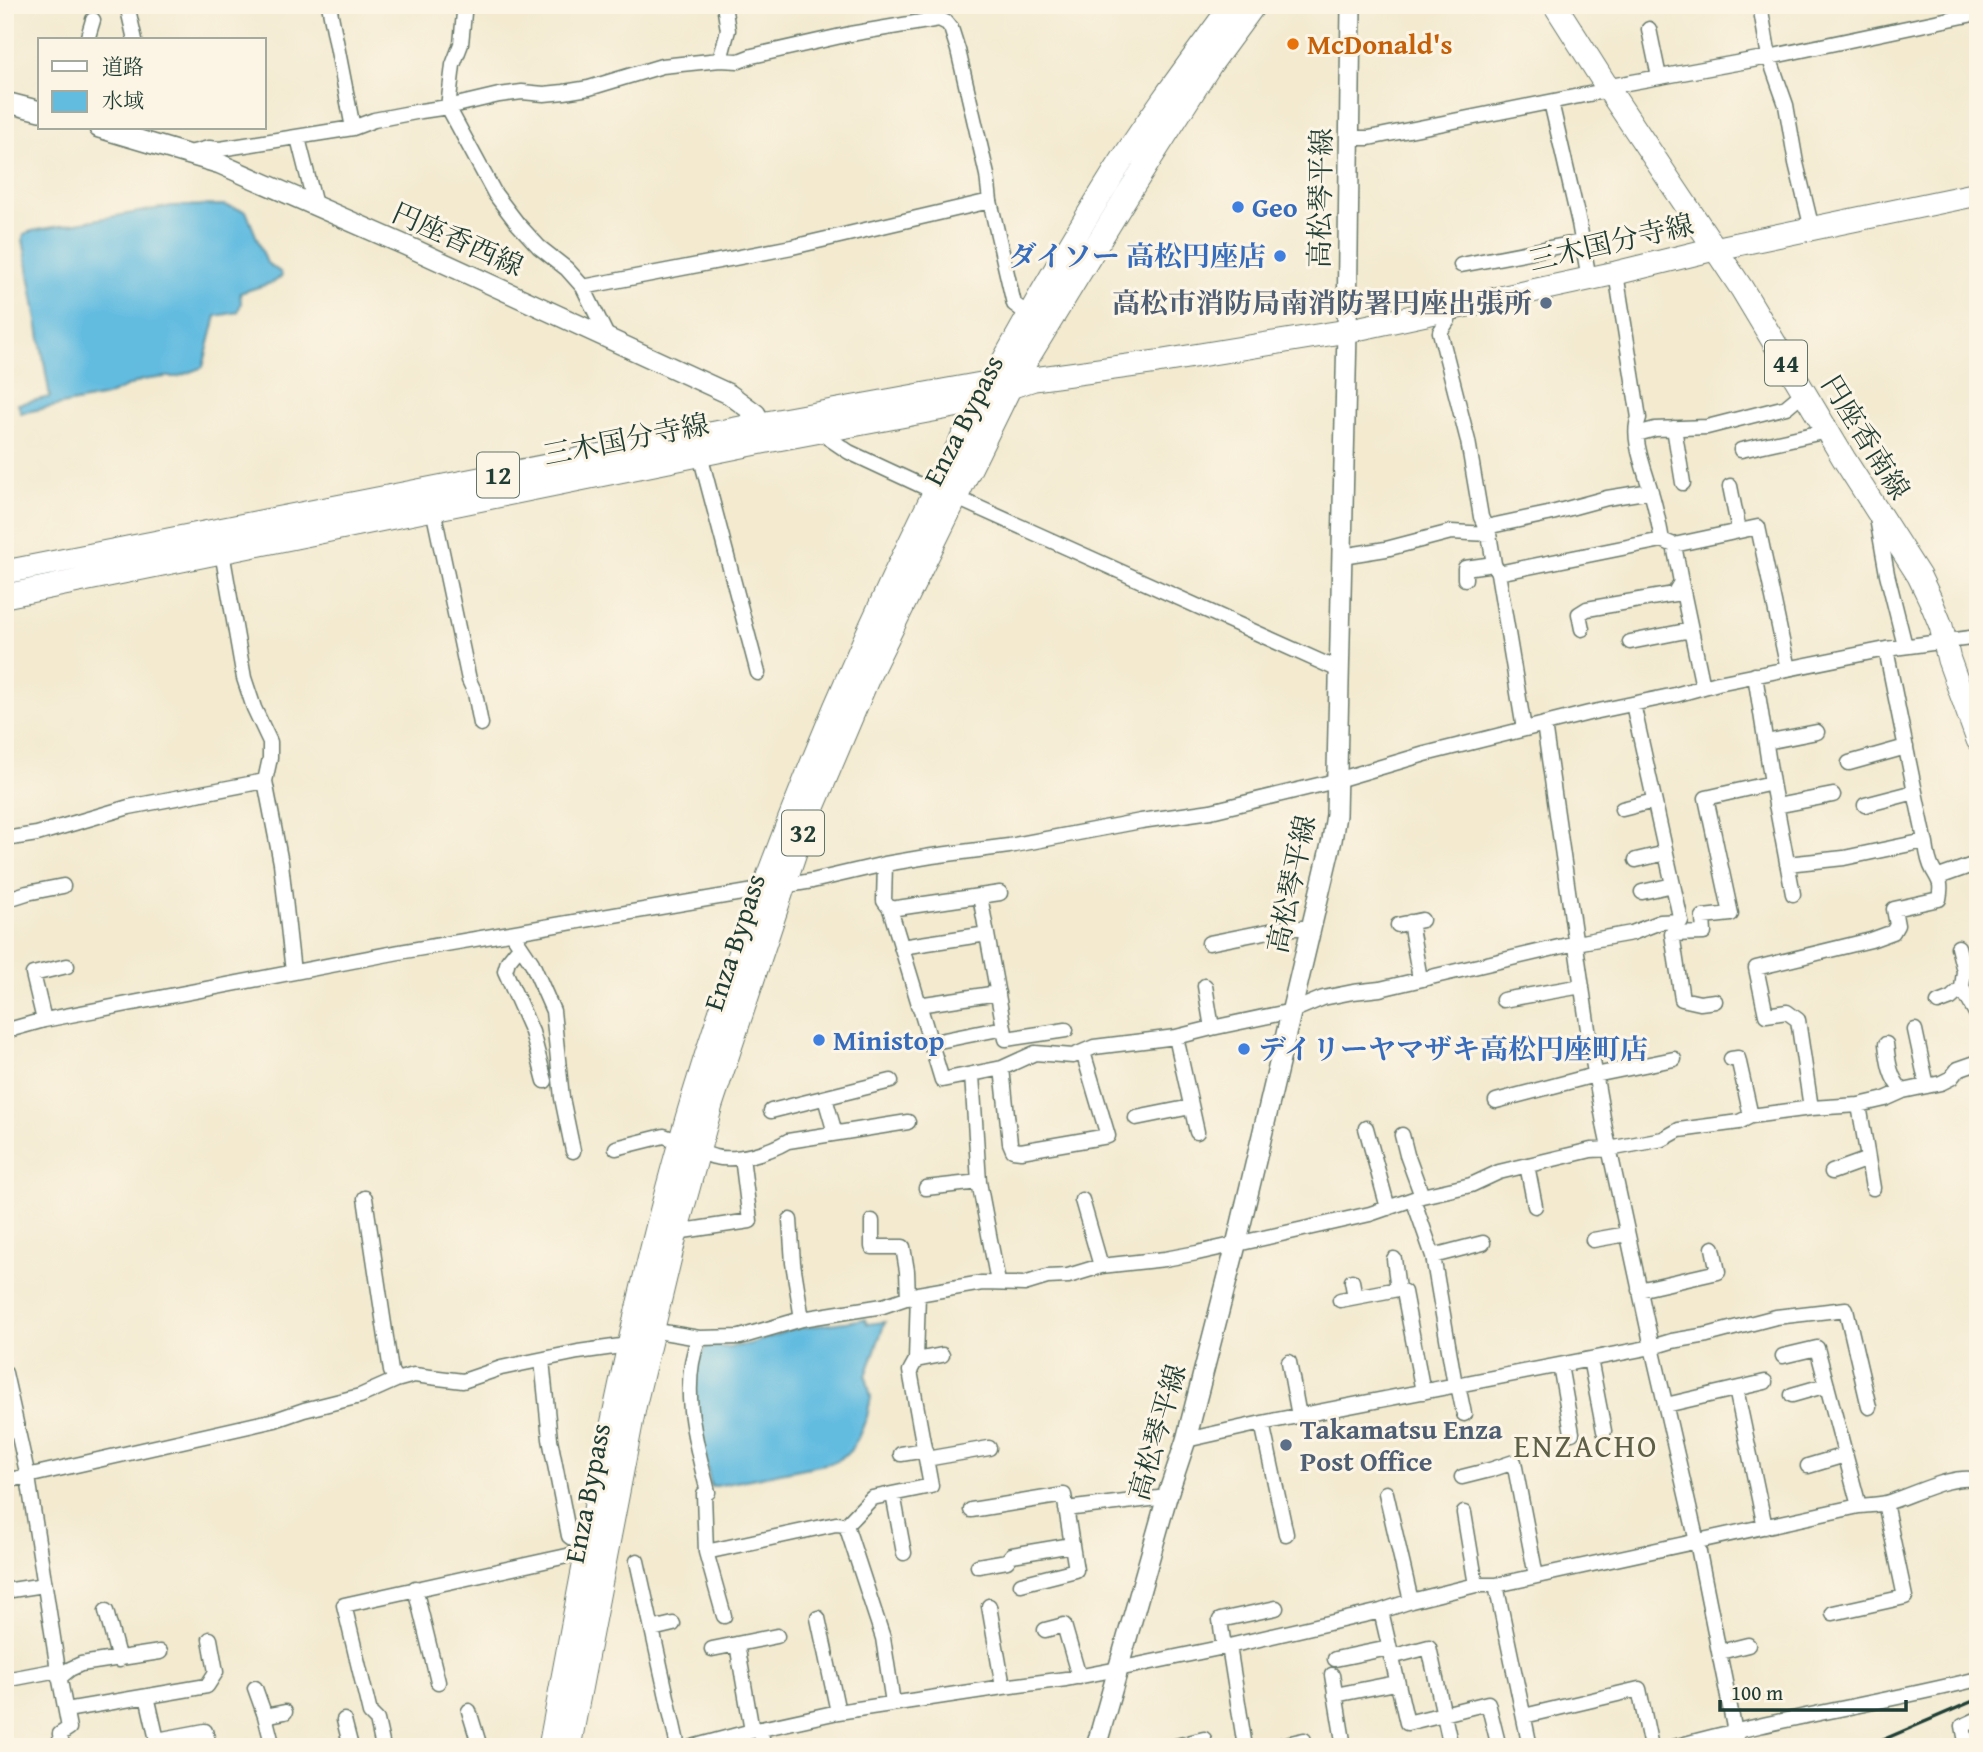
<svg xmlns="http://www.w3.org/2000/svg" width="1983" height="1752" font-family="'Gentium Book Plus','Noto Serif JP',serif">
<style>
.water{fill:#62bce0;stroke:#407c8a;stroke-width:2}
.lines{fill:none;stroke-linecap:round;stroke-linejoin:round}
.minor-casing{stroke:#697a6b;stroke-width:17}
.secondary-casing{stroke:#697a6b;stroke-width:22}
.primary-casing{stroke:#697a6b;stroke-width:25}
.trunk-casing{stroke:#697a6b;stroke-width:25}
.minor{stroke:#fff;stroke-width:14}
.secondary{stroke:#fff;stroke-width:19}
.primary{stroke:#fff;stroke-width:23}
.trunk{stroke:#fff;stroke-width:23}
.rail{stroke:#1f3d34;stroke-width:3.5}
.food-dot{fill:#e8710a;stroke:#fcf5e5;stroke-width:2.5}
.shop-dot{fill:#3f7fe0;stroke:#fcf5e5;stroke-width:2.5}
.service-dot{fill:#5c6f8a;stroke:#fcf5e5;stroke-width:2.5}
.labels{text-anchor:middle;stroke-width:6;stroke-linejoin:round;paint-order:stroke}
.shield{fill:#fcf5e5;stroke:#617469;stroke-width:2}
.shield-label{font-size:26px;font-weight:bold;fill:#1f3d34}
.food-label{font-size:28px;font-weight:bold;fill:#c56008;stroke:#fcf5e5;text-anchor:start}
.street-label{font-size:28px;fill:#1f3d34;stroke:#fcf5e5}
.shop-label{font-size:28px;font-weight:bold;fill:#366cbe;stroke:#fcf5e5;text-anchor:start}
.service-label{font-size:28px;font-weight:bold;fill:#4e5e75;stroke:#fcf5e5;text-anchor:end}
.quarter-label{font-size:32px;letter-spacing:2px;fill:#5d6046;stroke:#fcf5e5}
</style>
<rect width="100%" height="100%" fill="#fcf5e5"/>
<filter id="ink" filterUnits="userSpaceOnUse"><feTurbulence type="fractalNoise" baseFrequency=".0143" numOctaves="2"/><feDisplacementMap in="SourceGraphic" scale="14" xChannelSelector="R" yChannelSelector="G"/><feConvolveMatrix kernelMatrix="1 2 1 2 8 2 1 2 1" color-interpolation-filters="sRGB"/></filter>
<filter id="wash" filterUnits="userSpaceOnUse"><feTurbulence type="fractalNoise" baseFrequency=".00686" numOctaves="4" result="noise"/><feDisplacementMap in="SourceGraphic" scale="28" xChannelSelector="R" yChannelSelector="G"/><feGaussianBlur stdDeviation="1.57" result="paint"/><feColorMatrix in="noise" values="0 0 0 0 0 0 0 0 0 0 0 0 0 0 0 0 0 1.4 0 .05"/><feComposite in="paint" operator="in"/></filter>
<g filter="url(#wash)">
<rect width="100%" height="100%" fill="#f3ead0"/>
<path class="water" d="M223,205L246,211L267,263L280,272L282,276L274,282L240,293L241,303L238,312L216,316L203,367L177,377H166L142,380L106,396L21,413L18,404L50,397L23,239L24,234L32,231L172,206Z
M865,1319L867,1324L885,1322L866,1376L871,1397L867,1417L858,1438L850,1451L835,1462L711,1487L695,1410L697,1361L707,1347H727L747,1345L794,1329Z"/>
</g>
<g filter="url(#ink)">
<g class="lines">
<g class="minor-casing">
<path id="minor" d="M127,5L135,40
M329,5L353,128
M463,5L464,13L461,44L453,65L448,107L495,194L517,223L539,247L567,269L583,287L608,338
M1760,5L1769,57L1786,105L1796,163L1812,229
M1649,29L1659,77
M87,40L93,20
M720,60L728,30L724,5
M1551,102L1579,223L1589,279
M298,138L315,205
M1349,138H1369L1609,90L1616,85L1769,57L1978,13
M185,154L209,148L220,149L353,128L374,120L421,111L448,107L499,95L522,92L544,94L564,92L589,88L662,66L720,60L739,61L752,56L850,34L939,19L947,23L951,28L958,50L987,175L990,201L1014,304L1029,315
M1461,265L1581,242
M1616,273L1639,418C1630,436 1646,473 1651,492C1656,508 1659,524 1662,540
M583,287L792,247L990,201
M1447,310L1448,320L1440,332L1468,441L1481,517L1489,534L1494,564L1498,573L1524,729
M1674,428L1683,483
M818,431L849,452L935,492
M1637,434L1655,429L1707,427L1786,407L1804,392
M1741,450L1827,431
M700,455L758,673
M1730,486L1739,531
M957,498L1339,670
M433,509L469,680L475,693L481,724
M1877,518L1887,574L1905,646
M1486,527L1548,514L1607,498L1651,491
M1342,556L1386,549L1451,532L1489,534
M1498,573L1662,540L1674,545L1758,527L1788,669
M1465,579V568L1494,564
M1681,582L1703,687
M1582,629L1579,614L1587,609L1674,594L1681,582L1674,545
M1630,642L1691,630
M1755,675L1772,783L1793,894
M1544,724L1591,1050L1605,1129L1652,1347L1697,1542L1738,1747
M1766,742L1817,732
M1849,763L1906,747
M265,781L281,863L293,972
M1865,805L1915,792
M1776,806L1833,795
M1622,809L1654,801
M5,839L37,834L129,807L265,781L270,758V742L254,708L244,678L222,552
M1636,860L1666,853
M885,864L884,901L890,909L942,1080L1002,1068L1035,1053L1073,1056L1094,1047L1176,1037L1212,1028L1292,1011L1323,998L1353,992L1380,989L1576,943L1632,933L1660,922L1681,921L1633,704
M1787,864L1844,858L1925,841
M1939,877L1978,863
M1642,892L1673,885
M980,896L1006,1039L1066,1030
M5,900L27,893L63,886
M890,909L1000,893
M1410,922L1420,979
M1398,925L1422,920
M512,933L532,963L553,1011L562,1098L573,1151
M1209,943L1284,928H1312
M520,946L508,961L505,971L532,1032L545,1081
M901,947L987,934
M1205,986L1212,1028
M1962,988L1978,1017
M1503,1000L1582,986
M1715,1001L1700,1003L1682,999L1672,934L1704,933L1703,917L1731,914L1706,798L1772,783
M1938,1003L1951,998L1962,988L1964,971L1958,947
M918,1005L998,993
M44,1020L33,974L67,966
M1915,1030L1927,1086
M5,1031L44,1020L399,952L812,881L885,864L932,856L1009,846L1141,821L1211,811L1327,783L1425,754L1589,713L1675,695L1718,683L1886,649L1978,637
M1176,1037L1197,1132
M929,1043L1004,1028
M1886,1044C1888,1061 1890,1079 1903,1091
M1731,1059L1738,1058L1751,1116
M1002,1068L1010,1143L1013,1150L1021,1151L1108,1136L1083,1052
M972,1075L979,1182L998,1282
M825,1098L835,1133
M1496,1101L1595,1075L1674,1059
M1859,1105L1873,1188
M1811,1108L1798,1020L1787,1012L1766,1015L1756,968L1871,940L1893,932L1897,925L1894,909L1939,899C1942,884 1940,882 1933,870C1929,863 1927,852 1926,844C1912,779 1899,714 1886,649
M771,1111L891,1081
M1136,1118L1191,1107
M1366,1128L1388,1208
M1402,1135L1407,1155L1422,1196
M616,1148L664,1136L681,1142
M699,1151C704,1153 710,1156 715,1157C737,1162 769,1152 788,1141L908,1122
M1527,1165L1535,1206
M1832,1172L1868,1159
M926,1188L979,1182
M365,1198L391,1371L396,1380
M1413,1199L1433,1256L1455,1385
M1082,1200L1101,1266
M790,1220L793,1263L802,1319
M872,1221V1247H903L907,1271L908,1298
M676,1232L750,1221L742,1157
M1593,1240L1627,1234
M1433,1256L1483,1243
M1394,1259L1398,1289
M1352,1281L1355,1297
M1639,1290L1718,1272L1713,1248
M1340,1300L1398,1289L1404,1292L1423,1392
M699,1338C679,1387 696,1443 708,1492L704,1494L706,1552L724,1616
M1783,1356L1817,1348L1859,1506
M1590,1359L1604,1431
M542,1360L550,1439L569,1536L587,1549
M916,1360L942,1355
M1289,1362L1299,1416
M1560,1365L1572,1433
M5,1373L28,1477L58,1670L69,1728L60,1734L62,1747
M1458,1385L1464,1414
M1736,1389L1765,1527
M1792,1395L1827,1385
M1666,1405L1765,1382
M1262,1423L1286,1534
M1186,1440L1262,1423L1652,1347L1672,1341L1707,1335L1776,1317L1846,1309L1869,1407
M901,1454L925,1450
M926,1459L989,1448
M1808,1466L1845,1455
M1462,1477L1490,1470L1514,1462L1536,1576
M5,1481L275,1420L304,1410L360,1396L396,1380L414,1375L463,1381L501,1368L578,1352L628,1345L651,1330L699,1338L740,1337L802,1319L883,1306L918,1294L982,1283L1024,1284L1047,1277L1068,1276L1101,1266L1165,1259L1197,1253L1370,1214L1422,1196L1471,1185L1499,1172L1591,1150L1609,1149L1663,1139L1679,1130L1739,1122L1751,1116L1811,1108L1859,1105L1885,1099L1903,1091L1941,1083L1951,1078L1958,1069L1978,1062
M1386,1493L1411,1601
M893,1494L904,1553
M1066,1509L1167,1497
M971,1510L1064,1495L1076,1570L1021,1584
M1464,1513L1476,1585
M846,1525L883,1638L893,1703
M706,1552L836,1524L846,1525L872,1498L931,1486L910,1371L916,1360L918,1294
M637,1561L678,1747
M978,1566L1007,1561L1012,1555L1072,1545
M1496,1585L1530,1747
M415,1588L438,1682
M5,1591L44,1585
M989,1606L1003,1687
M106,1611L119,1660
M1381,1611L1407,1723L1488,1703L1499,1747
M1833,1613L1905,1597L1885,1503
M818,1618L838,1712
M652,1629L673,1624
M1045,1630L1064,1625L1079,1677
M737,1644L752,1731
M1229,1646L1245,1747
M1224,1647L1220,1620L1276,1608
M712,1649L777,1636
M1720,1652L1748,1645
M1391,1657L1429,1647L1451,1747
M1335,1659L1389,1648
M1332,1675L1344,1747
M59,1678L70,1669L81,1664L160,1652
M5,1680L58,1670
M255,1688L265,1716L273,1747
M1335,1695L1396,1683
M147,1696L157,1740L205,1731L210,1747
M66,1710L207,1686L216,1672L210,1639
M469,1711L480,1747
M265,1716L285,1712
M1524,1716L1639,1689L1651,1747
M344,1720L351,1747
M760,1729L764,1747
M383,1747L377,1720L370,1713L344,1605L567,1556L587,1549L590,1550
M692,1747L752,1731L838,1712L1003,1687L1066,1679L1118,1669L1229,1646L1381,1611L1411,1601L1476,1585H1496L1859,1506C1868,1505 1878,1505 1886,1503C1911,1496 1952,1473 1978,1480
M1172,1747L1204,1739
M1273,1747L1304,1740
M1674,1747C1774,1719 1877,1704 1978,1679
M1967,1747L1963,1726L1978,1719"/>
</g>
<g class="secondary-casing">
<path id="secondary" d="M5,102L40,111
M99,128L220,164L407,246L729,394L756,414L766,437
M1096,1747L1167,1497L1186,1440L1236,1245L1332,840L1336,815L1347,331L1351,5"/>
</g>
<g class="primary-casing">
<path id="primary" d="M1555,5L1609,90L1742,289L1844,459L1919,576L1930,599L1941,626L1949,660L1978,740
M5,572L761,424L992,382L1007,386
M5,596L767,441L981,401L1010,387L1034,379L1157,362L1347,331L1616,273L1714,249L1978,194"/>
</g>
<g class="trunk-casing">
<path id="trunk" d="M550,1747C591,1529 629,1311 693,1098C790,781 927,475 1102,192C1141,128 1187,66 1232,5
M569,1747L635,1403L676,1232L711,1105L799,840L869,675L1010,387L1126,197L1210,65L1254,5"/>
</g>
<use href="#minor" class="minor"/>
<use href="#secondary" class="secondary"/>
<use href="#primary" class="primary"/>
<use href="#trunk" class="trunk"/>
<path class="rail" d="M1866,1747L1978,1699"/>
</g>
</g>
<circle class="food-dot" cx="1293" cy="44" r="7"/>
<g class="shop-dot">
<circle cx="1238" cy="207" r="7"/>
<circle cx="1280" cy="256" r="7"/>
<circle cx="819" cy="1040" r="7"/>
<circle cx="1244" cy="1049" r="7"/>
</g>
<g class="service-dot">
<circle cx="1546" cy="303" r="7"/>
<circle cx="1286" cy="1445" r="7"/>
</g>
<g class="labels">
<g class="shield">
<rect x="1765" y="340.5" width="42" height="45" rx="5"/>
<rect x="477" y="452.5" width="42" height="45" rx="5"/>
<rect x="782" y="810.5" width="42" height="45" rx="5"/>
</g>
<g class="shield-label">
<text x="1786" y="372">44</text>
<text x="498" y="484">12</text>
<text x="803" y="842">32</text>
</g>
<g class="food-label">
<text x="1307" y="54">McDonald's</text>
</g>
<g class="street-label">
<text transform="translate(1320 198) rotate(-89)" y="10">高松琴平線</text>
<text transform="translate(458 239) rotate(24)" y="10">円座香西線</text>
<text transform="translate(1611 242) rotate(-13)" y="10">三木国分寺線</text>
<text transform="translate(963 420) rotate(-63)" y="10">Enza Bypass</text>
<text transform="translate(1866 437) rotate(58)" y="10">円座香南線</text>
<text transform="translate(626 439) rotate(-11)" y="10">三木国分寺線</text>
<text transform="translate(1291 884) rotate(-78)" y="10">高松琴平線</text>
<text transform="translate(734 942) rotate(-72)" y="10">Enza Bypass</text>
<text transform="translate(1157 1432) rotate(-74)" y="10">高松琴平線</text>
<text transform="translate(587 1493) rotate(-79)" y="10">Enza Bypass</text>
</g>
<g class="shop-label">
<text x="1252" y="217">Geo</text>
<text x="1266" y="266" text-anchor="end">ダイソー 高松円座店</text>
<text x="833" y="1050">Ministop</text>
<text x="1258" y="1059">デイリーヤマザキ高松円座町店</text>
</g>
<g class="service-label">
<text x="1532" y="313">高松市消防局南消防署円座出張所</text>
<text x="1300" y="1439" text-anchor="start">Takamatsu Enza<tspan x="1300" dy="32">Post Office</tspan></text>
</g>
<g class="quarter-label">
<text x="1586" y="1457">ENZACHO</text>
</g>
</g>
<rect width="1983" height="1752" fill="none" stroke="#fcf5e5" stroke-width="28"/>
<rect x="38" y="38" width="228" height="91" fill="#fcf5e5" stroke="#a4ab9e" stroke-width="2"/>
<rect x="52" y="61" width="35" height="10" fill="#ffffff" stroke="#a4ab9e" stroke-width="2"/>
<text x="102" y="74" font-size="21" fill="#1f3d34">道路</text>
<rect x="52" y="91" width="35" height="21" fill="#62bce0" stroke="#a4ab9e" stroke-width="2"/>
<text x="102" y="108" font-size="21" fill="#1f3d34">水域</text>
<path d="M1720 1700v10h186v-10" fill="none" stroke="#1f3d34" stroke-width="3.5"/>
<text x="1731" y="1700" font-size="21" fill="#1f3d34" stroke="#fcf5e5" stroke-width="5" paint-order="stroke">100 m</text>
</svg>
